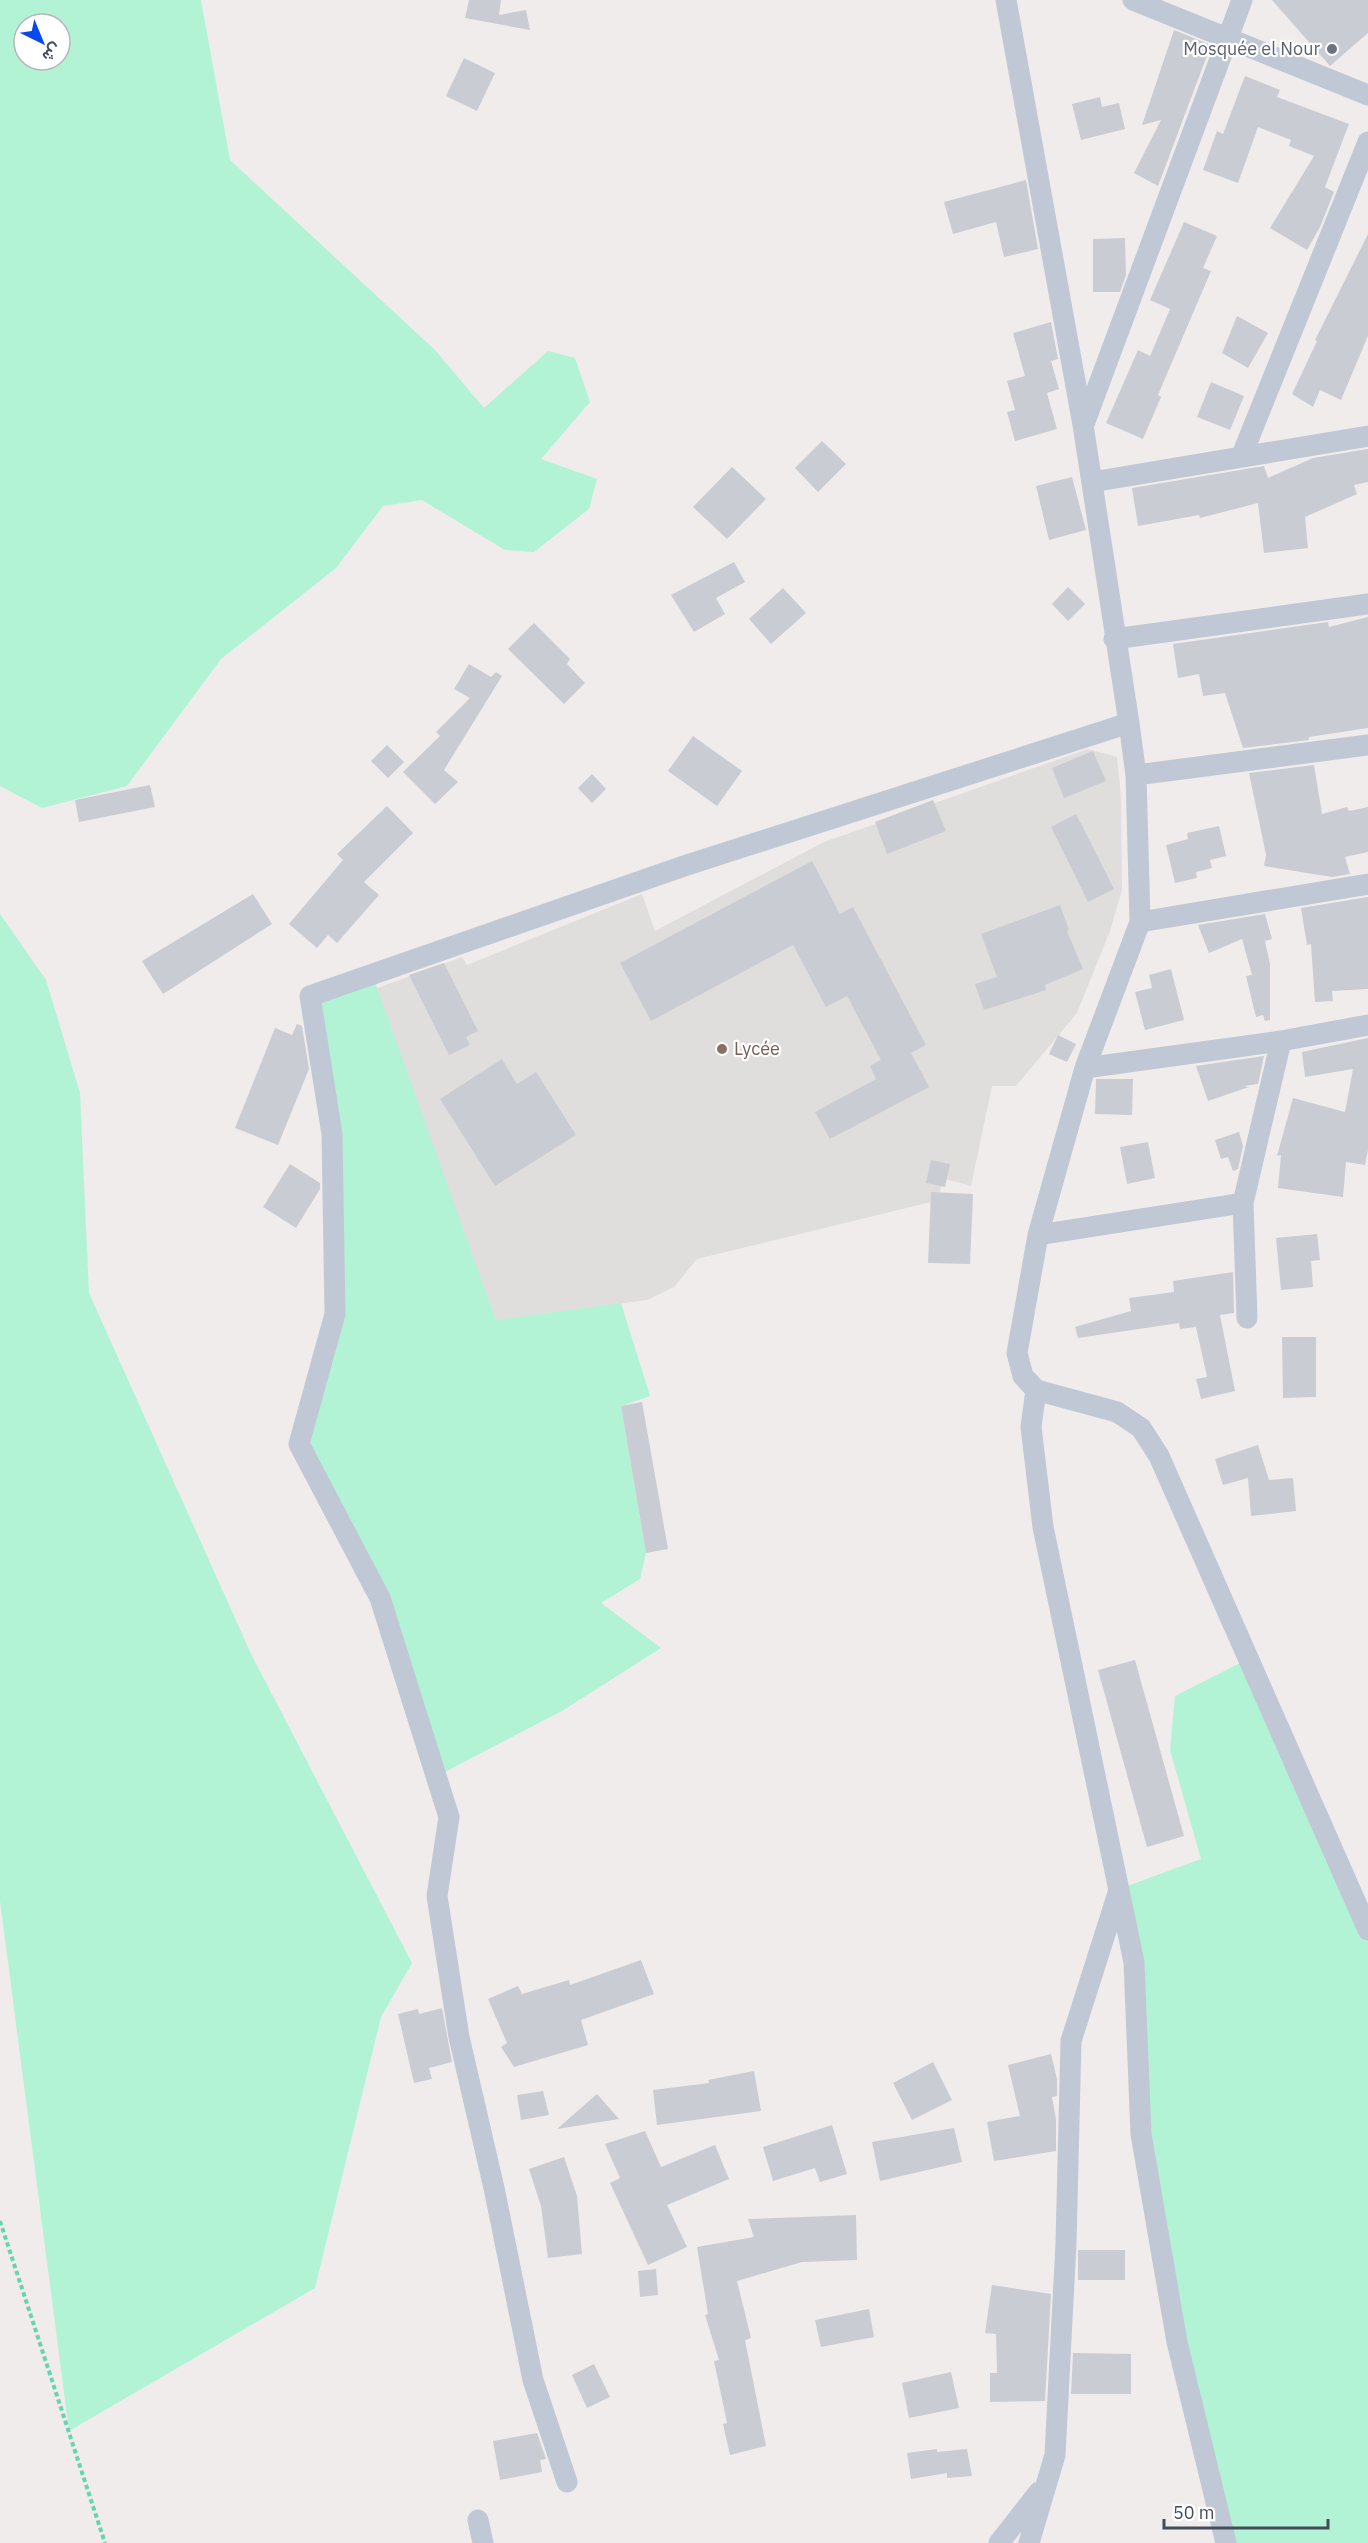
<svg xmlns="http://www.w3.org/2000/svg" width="1368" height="2543" font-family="'IBM Plex Sans',Vazirmatn,sans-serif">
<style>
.education{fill:#e0dddd}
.green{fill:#b3f3d5;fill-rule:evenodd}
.building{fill:#caccd4}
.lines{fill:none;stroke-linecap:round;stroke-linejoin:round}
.path{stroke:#68d4af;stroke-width:4;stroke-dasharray:4.5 3;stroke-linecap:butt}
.street{stroke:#c0c8d5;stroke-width:21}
.worship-dot{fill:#6b7280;stroke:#fff;stroke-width:2}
.education-dot{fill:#8d6e63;stroke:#fff;stroke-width:2}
.labels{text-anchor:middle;stroke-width:4.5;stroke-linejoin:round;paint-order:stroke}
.worship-label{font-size:18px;fill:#5b616d;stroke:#fff;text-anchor:end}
.education-label{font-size:18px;fill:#785e54;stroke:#fff;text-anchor:start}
</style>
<rect width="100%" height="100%" fill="#efeceb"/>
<path class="education" d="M1088,749L1117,757L1121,797L1122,890L1110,931L1077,1013L1016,1086H992L971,1186L942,1178L939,1200L697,1259L674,1287L647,1300L496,1320L375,989L462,957L467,965L642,894L655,931L824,842Z"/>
<path class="green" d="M0,0H201L230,160L435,350L484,408L548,351L575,358L590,402L541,459L597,479L589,509L534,552L505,550L422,500L383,506L336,568L221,659L127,786L42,808L0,786ZM24,24H60V60H24Z
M0,914L46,980L80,1093L89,1293L252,1656L412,1963L381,2017L315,2288L69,2431L0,1901Z
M372,974L496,1320L621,1303L650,1396L621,1406L646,1553L640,1579L601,1603L661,1648L562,1711L437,1776L380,1598L299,1444L335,1314L332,1134L310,996Z
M1248,1659L1368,1930V2543H1226L1177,2342L1119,1889L1201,1859L1170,1750L1175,1696Z"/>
<path class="building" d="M469,0H501L499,15L526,10L530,30L465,18Z
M1272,0H1368V33L1330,66Z
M1174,30L1211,45L1158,186L1134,173L1161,120L1142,125Z
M464,58L495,73L477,111L446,96Z
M1245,76L1280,90L1277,97L1349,124L1325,187L1334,192L1320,227L1307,250L1270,228L1314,156L1289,146L1291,140L1258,127L1238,183L1203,170L1217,131L1223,134Z
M1100,97L1102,107L1119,103L1125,129L1081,140L1072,104Z
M1026,180L1038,249L1004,257L996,222L953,234L944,202Z
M1184,222L1217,236L1203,268L1211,271L1158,395L1161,397L1143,439L1106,423L1138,350L1150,356L1170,309L1150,300Z
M1368,234V336L1341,400L1320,390L1313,407L1292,394L1317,341L1315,340Z
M1125,238L1126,275L1120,292H1093V239Z
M1237,316L1268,333L1248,368L1222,353Z
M1051,322L1058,359L1051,361L1059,389L1047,393L1057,429L1015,441L1007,412L1015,410L1007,381L1025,376L1013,333Z
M1211,382L1244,396L1230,430L1197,417Z
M822,441L846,464L818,492L795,468Z
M1368,449V482L1354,485L1357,494L1305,517L1308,548L1264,553L1258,503L1200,518L1199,515L1138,526L1132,488L1264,466L1268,478L1313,458Z
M732,467L766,499L727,539L693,507Z
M1072,477L1086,530L1049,540L1036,486Z
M734,562L745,582L716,598L725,614L694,632L671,595Z
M1068,587L1085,604L1068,621L1052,604Z
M783,588L806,613L771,644L749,619Z
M1368,617V728L1309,737V740L1243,748L1225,693L1203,696L1199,674L1178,678L1173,644L1328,622L1329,627Z
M534,623L570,659L567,664L585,683L564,704L508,649Z
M469,664L491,677L496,672L502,676L444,770L458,782L435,804L403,772L440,736L436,732L470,698L454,689Z
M693,736L742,771L717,806L668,771Z
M387,745L404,762L388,778L371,761Z
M1093,751L1106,781L1064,798L1052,768Z
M1314,765L1322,814L1347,807L1349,811L1368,807V852L1345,857L1350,874L1332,877L1264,866L1266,855L1249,773Z
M592,774L606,789L592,803L578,788Z
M150,785L155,807L79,822L75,800Z
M933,800L946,831L887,854L875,822Z
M387,806L413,833L364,882L379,895L337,943L328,935L317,948L289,924L343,860L337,854Z
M1076,814L1114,889L1088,902L1051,827Z
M1219,826L1226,856L1210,860L1212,868L1196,872L1197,878L1175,883L1166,845L1188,839L1187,833Z
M812,861L840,914L853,907L926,1045L911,1053L929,1087L830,1139L815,1112L876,1079L870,1066L881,1060L847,996L826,1007L793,945L651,1021L620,963Z
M253,894L272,924L163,994L142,961Z
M1368,897V989L1332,991L1333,1001L1315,1002L1311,944L1307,945L1301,908Z
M1060,905L1069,930L1067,931L1083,969L1045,985L1046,990L984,1010L975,984L997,977L981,934Z
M1265,914L1272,939L1265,941L1270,964V1020L1265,1021L1263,1015L1256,1017L1246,976L1252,975L1242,939L1209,953L1198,925Z
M444,963L478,1031L466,1037L470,1045L449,1055L409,975Z
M1171,969L1184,1020L1145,1030L1135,992L1152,988L1149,975Z
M297,1024L302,1026L309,1069L278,1145L235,1128L275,1028L292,1035Z
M1058,1035L1076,1044L1067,1062L1049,1054Z
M1368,1038V1150L1365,1165L1346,1162L1343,1197L1278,1188L1281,1155L1277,1156L1293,1098L1345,1112L1353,1069L1305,1077L1302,1052Z
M1264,1056L1258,1084L1244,1086L1249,1087L1208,1101L1196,1066Z
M502,1059L517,1084L536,1072L576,1135L495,1186L440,1099Z
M1096,1079H1133L1132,1115L1095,1114Z
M1239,1132L1243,1146L1238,1169L1233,1171L1228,1157L1221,1159L1215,1140Z
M1148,1142L1155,1178L1127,1184L1120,1147Z
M931,1160L950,1164L945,1187L926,1183Z
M290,1164L320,1183V1189L296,1228L263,1207Z
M931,1192L973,1194L970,1264L928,1263Z
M1317,1234L1320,1260L1311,1261L1313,1287L1281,1290L1276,1238Z
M1233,1272L1234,1313L1220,1315L1235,1391L1201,1399L1196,1379L1207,1377L1196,1327L1180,1329L1179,1323L1078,1338L1075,1327L1131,1311L1129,1298L1174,1292L1173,1281Z
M1282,1337H1316V1397L1283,1398Z
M642,1402L668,1549L646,1553L621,1406Z
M1258,1445L1269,1480L1293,1478L1296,1511L1251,1516L1248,1478L1223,1485L1215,1459Z
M1135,1660L1184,1836L1147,1847L1098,1670Z
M641,1960L654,1994L581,2020L588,2045L514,2067L501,2047L507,2043L488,1999L518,1986L522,1994L569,1980L570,1985Z
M442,2008L452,2062L429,2068L432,2079L414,2083L398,2014L418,2009L419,2014Z
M1051,2054L1057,2079V2096L1052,2097L1056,2120V2151L994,2161L987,2122L1020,2116L1008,2065Z
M933,2062L952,2100L912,2120L893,2083Z
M754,2071L761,2111L657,2125L653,2090L709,2083L708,2080Z
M543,2091L549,2115L521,2120L517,2095Z
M597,2094L619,2119L557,2129Z
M832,2125L847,2174L820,2182L815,2168L773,2181L763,2147Z
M954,2128L962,2162L880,2181L872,2142Z
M645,2131L661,2167L715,2145L729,2179L667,2205L687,2247L648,2265L610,2183L620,2178L605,2144Z
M564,2157L577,2196L582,2254L548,2258L541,2206L529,2169Z
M856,2215L857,2260L802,2262L737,2281L751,2338L745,2340L766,2446L730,2455L723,2424L727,2423L714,2361L719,2360L705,2315L708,2314L697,2247L754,2237L748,2219Z
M1078,2250H1125V2280H1078Z
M656,2269L658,2295L640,2297L638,2271Z
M992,2285L1051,2294L1045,2401L990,2402V2373H997L996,2334L985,2333Z
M869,2309L874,2337L821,2347L815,2320Z
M1073,2353L1131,2354V2394H1071Z
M594,2364L610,2397L587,2408L572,2375Z
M951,2372L959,2408L909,2418L902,2383Z
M537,2433L546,2459L540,2460L542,2472L500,2480L493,2441Z
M937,2449V2452L967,2449L972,2476L947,2478V2473L911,2479L907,2453Z"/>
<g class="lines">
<path class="path" d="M0,2221L105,2543"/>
<path class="street" d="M1006,0L1083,425L1129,723L1136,775L1140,922L1085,1068L1038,1235L1017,1353L1023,1376L1036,1390L1117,1412L1141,1428L1159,1456L1368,1930
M1133,0L1368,95
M1084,424L1242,0
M1242,455L1368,142
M1092,482L1368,436
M1114,639L1368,604
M1136,775L1368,745
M1140,922L1368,884
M1085,1068L1281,1041L1368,1025
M1038,1235L1243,1203
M1247,1318L1243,1203L1281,1041
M1036,1390L1031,1427L1043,1527L1134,1962L1141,2134L1177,2342L1226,2543
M567,2482L533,2380L494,2188L459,2037L437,1896L449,1817L380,1598L299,1444L335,1314L332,1134L310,996L684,866L1129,723
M478,2520L483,2543
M999,2543L1039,2492
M1029,2543L1055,2455L1066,2243L1071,2041L1119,1890"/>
</g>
<circle class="worship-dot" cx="1332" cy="49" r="6"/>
<circle class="education-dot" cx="722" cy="1049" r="6"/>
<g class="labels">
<g class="worship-label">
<text x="1320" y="55">Mosquée el Nour</text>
</g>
<g class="education-label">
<text x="734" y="1055">Lycée</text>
</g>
</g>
<g transform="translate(42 42) rotate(137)"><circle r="28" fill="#ffffff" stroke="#b3b7bd" stroke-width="1.5"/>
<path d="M0-4.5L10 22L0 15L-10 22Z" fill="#0549ef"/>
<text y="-9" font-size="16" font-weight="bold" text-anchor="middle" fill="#424c5b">ش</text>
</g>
<path d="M1164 2519v9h164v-9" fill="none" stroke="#424c5b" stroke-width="3"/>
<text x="1173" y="2519" font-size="18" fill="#424c5b" stroke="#ffffff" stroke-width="4.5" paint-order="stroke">50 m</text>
</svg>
